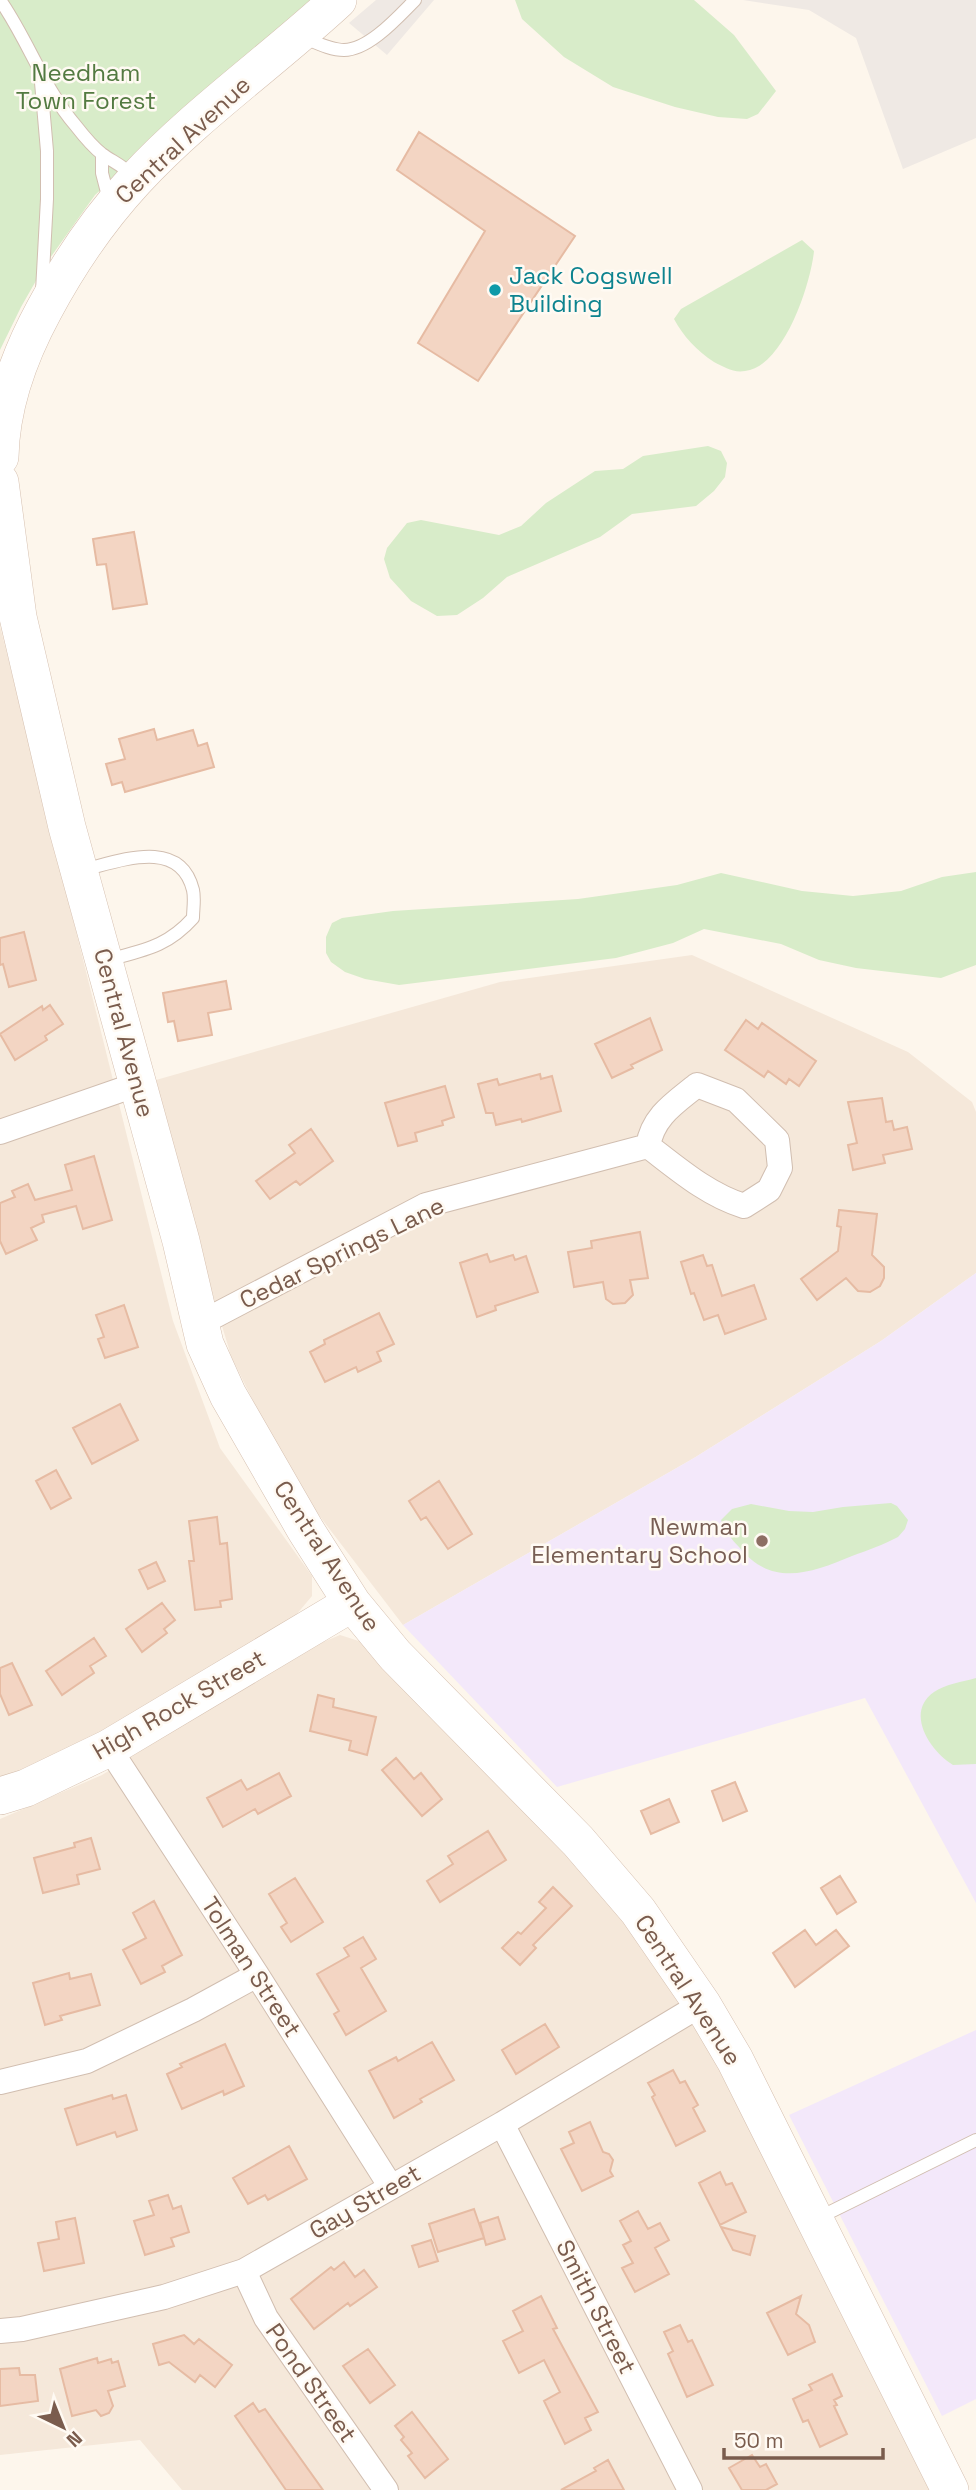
<svg xmlns="http://www.w3.org/2000/svg" width="976" height="2490" font-family="'Space Grotesk',sans-serif">
<style>
.residential{fill:#f5e8da}
.industrial{fill:#efe9e4}
.education{fill:#f3e8fa}
.green{fill:#d8ecc9}
.building{fill:#f3d5c3;stroke:#e6bba3;stroke-width:2}
.lines{fill:none;stroke-linecap:round;stroke-linejoin:round}
.lane-casing{stroke:#d1beb0;stroke-width:14}
.street-casing{stroke:#d1beb0;stroke-width:26}
.secondary-casing{stroke:#d6c0b0;stroke-width:38}
.lane{stroke:#fff;stroke-width:12}
.street{stroke:#fff;stroke-width:24}
.secondary{stroke:#fff;stroke-width:37}
.culture-dot{fill:#0f9aa8;stroke:#fffaf3;stroke-width:2.5}
.education-dot{fill:#8d6e63;stroke:#fffaf3;stroke-width:2.5}
.labels{text-anchor:middle;stroke-width:5;stroke-linejoin:round;paint-order:stroke}
.park-label{font-size:24px;fill:#537a41;stroke:#fffaf3}
.street-label{font-size:24px;fill:#7a5c4d;stroke:#fffaf3}
.culture-label{font-size:24px;fill:#0d838f;stroke:#fffaf3;text-anchor:start}
.education-label{font-size:24px;fill:#785e54;stroke:#fffaf3;text-anchor:end}
</style>
<rect width="100%" height="100%" fill="#fdf6ec"/>
<path class="residential" d="M0,626L173,1321L220,1448L312,1576V1596L296,1615L86,1743L0,1780Z
M692,955L908,1052L972,1102L976,1112V1273L881,1341L694,1458L403,1625L292,1480L231,1356L206,1272L156,1080L500,982Z
M340,1635L365,1643L522,1800L645,1943L715,2056L934,2490H182L140,2440L0,2455V1819L102,1775L297,1653Z"/>
<path class="industrial" d="M376,0H434L387,55L349,23Z
M743,0H976V138L903,169L856,38L809,10Z"/>
<path class="education" d="M976,1273V1903L865,1698L557,1787L403,1625L694,1458L881,1341Z
M976,2030V2399L942,2416L789,2115Z"/>
<path class="green" d="M0,0H311L95,195L45,265L21,307L0,350Z
M515,0H694L734,35L776,91L758,114L747,119L718,117L675,107L613,87L564,57L522,19Z
M802,240L814,251C811,283 784,367 745,371C733,373 724,367 714,362C697,351 683,336 674,319L681,309Z
M708,446L721,451L727,463L725,477L714,491L696,506L632,514L600,537L507,577L483,598L457,615L437,616L411,601L390,578L384,559L387,548L407,523L421,520L499,535L521,526L546,503L595,471L623,469L643,456Z
M976,872V965L941,978L856,968L819,960L781,944L704,929L673,943L616,958L399,985L365,979L345,972L331,962L326,953V937L332,923L342,918L393,911L578,899L677,885L721,873L802,891L853,896L901,891L942,877Z
M891,1503L897,1506L908,1520L905,1529L898,1537C883,1545 868,1550 852,1556C811,1573 772,1588 739,1547C731,1539 725,1531 721,1520L732,1509L751,1504L789,1511L813,1512L843,1507Z
M976,1678V1764L953,1765C931,1752 904,1713 934,1692C946,1684 962,1682 976,1678Z"/>
<path class="building" d="M419,132L575,236L478,381L418,343L485,231L397,170Z
M134,532L147,604L113,609L106,564L97,565L93,539Z
M154,729L157,740L193,730L198,746L207,743L214,767L125,792L122,782L112,785L106,764L125,759L119,739Z
M24,932L36,980L9,987L3,964L0,965V938Z
M226,981L231,1009L208,1013L212,1035L178,1041L174,1021L168,1022L163,993Z
M50,1005L63,1024L45,1036L47,1040L15,1060L0,1034L42,1006L43,1010Z
M650,1018L662,1050L631,1065L633,1068L612,1078L595,1044Z
M746,1020L758,1029L762,1023L816,1061L799,1086L789,1079L786,1084L768,1071L764,1077L725,1050Z
M540,1074L541,1079L552,1076L561,1111L522,1122L521,1119L496,1125L493,1113H486L478,1084L497,1079L499,1085Z
M445,1086L454,1117L442,1121L443,1125L415,1133L417,1141L398,1146L385,1103Z
M882,1098L886,1122L892,1121L894,1130L907,1127L912,1149L883,1155L885,1163L853,1170L848,1145L857,1143L848,1102Z
M311,1129L333,1161L300,1185L296,1181L270,1199L256,1181L295,1153L289,1145Z
M94,1156L112,1220L83,1229L76,1206L42,1215L44,1222L31,1228L37,1240L6,1254L0,1241V1203L15,1197L12,1191L28,1184L35,1200L72,1190L65,1165Z
M839,1210L877,1214L872,1255L884,1267V1278L880,1286L870,1292L858,1291L846,1278L817,1300L801,1279L838,1251L841,1227L837,1226Z
M640,1232L648,1278L630,1280L633,1295L625,1303L613,1304L606,1299L603,1282L574,1287L568,1252L592,1248L591,1241Z
M487,1254L490,1262L513,1255L515,1260L526,1256L538,1292L495,1306L496,1310L477,1317L460,1263Z
M703,1255L707,1266L712,1265L722,1296L754,1285L766,1319L725,1334L718,1315L704,1320L694,1293L691,1294L681,1262Z
M124,1305L138,1347L105,1358L98,1339L104,1337L96,1315Z
M379,1313L394,1344L377,1352L381,1361L358,1372L356,1367L325,1382L310,1352L325,1344L324,1340Z
M120,1404L138,1440L92,1464L73,1428Z
M56,1470L71,1498L51,1509L36,1481Z
M439,1481L472,1534L448,1549L426,1517L421,1520L409,1501Z
M217,1517L220,1544L227,1543L232,1599L220,1601L221,1607L195,1610L189,1561H194L189,1521Z
M156,1562L165,1581L148,1589L139,1570Z
M162,1603L175,1620L164,1629L167,1633L142,1652L126,1629Z
M94,1638L106,1656L90,1666L94,1673L62,1695L46,1671Z
M12,1663L32,1705L9,1715L0,1694V1668Z
M318,1695L334,1699L333,1707L376,1717L367,1755L349,1750L351,1741L310,1731Z
M396,1758L414,1779L421,1773L442,1799L422,1816L382,1770Z
M279,1773L291,1796L258,1814L255,1809L223,1827L207,1798L241,1780L247,1790Z
M735,1782L747,1811L723,1821L712,1791Z
M669,1799L679,1822L651,1834L641,1811Z
M488,1831L506,1860L440,1902L427,1881L453,1864L448,1856Z
M91,1838L100,1869L77,1875L79,1884L43,1893L34,1858L75,1847L74,1843Z
M840,1876L856,1902L837,1914L821,1888Z
M295,1878L323,1922L291,1942L281,1927L287,1923L269,1894Z
M553,1887L572,1906L533,1945L536,1948L520,1965L502,1948L518,1932L521,1934L546,1908L539,1902Z
M154,1901L182,1955L162,1966L165,1972L141,1984L123,1950L146,1938L133,1913Z
M805,1930L816,1945L836,1930L849,1946L795,1987L773,1953Z
M363,1937L376,1959L361,1968L386,2011L346,2035L334,2014L339,2011L317,1974L349,1956L344,1948Z
M69,1973L70,1979L91,1974L100,2005L60,2016L62,2020L45,2025L33,1983Z
M545,2024L559,2047L516,2074L502,2050Z
M432,2042L454,2080L420,2099L422,2102L394,2118L369,2071L396,2057L398,2061Z
M225,2044L244,2086L224,2095L223,2091L182,2109L167,2074L182,2067L180,2064Z
M673,2070L680,2083L685,2081L698,2105L693,2108L705,2131L676,2146L652,2097L655,2095L648,2083Z
M112,2095L113,2099L126,2095L137,2130L117,2137L115,2132L77,2145L65,2109Z
M590,2122L603,2152L609,2154L613,2160L610,2171L613,2176L582,2191L561,2149L574,2143L569,2132Z
M289,2146L307,2179L268,2200L265,2195L248,2204L233,2178Z
M720,2172L726,2185L732,2183L746,2212L720,2225L699,2183Z
M168,2195L173,2209L181,2206L189,2232L171,2238L174,2246L145,2255L134,2221L154,2215L149,2201Z
M474,2209L484,2238L438,2252L429,2224Z
M638,2211L648,2229L660,2223L669,2240L655,2248L669,2274L635,2292L622,2268L633,2263L623,2245L631,2241L620,2221Z
M498,2217L505,2239L486,2245L480,2223Z
M75,2218L84,2263L44,2271L38,2243L59,2239L56,2222Z
M721,2227L755,2236L750,2255L733,2250Z
M431,2240L438,2261L419,2267L412,2246Z
M344,2262L355,2277L364,2270L377,2287L350,2306L348,2303L314,2329L291,2299L331,2267L334,2270Z
M541,2296L557,2328L553,2329L598,2412L585,2418L591,2430L565,2444L544,2401L560,2392L544,2360L519,2373L503,2341L523,2331L513,2311Z
M801,2296L796,2314L809,2325L815,2342L788,2355L767,2313Z
M680,2325L688,2342L692,2340L713,2385L687,2397L668,2354L673,2351L664,2332Z
M184,2335L194,2344L199,2339L232,2365L215,2387L200,2375L195,2382L169,2362L159,2365L153,2344Z
M368,2349L395,2385L370,2403L343,2366Z
M97,2358L98,2363L111,2359L112,2363L118,2361L125,2386L108,2391L113,2406L109,2413L101,2416L96,2410L72,2416L60,2369Z
M19,2368L20,2375H35L38,2401L0,2406V2369Z
M832,2374L842,2396L834,2400L837,2405L834,2406L847,2434L820,2447L808,2420L803,2422L793,2399L812,2390L809,2385Z
M253,2403L259,2412L265,2409L323,2490H286L235,2416Z
M412,2412L448,2459L425,2478L408,2456L412,2453L401,2440L404,2437L395,2426Z
M752,2455L760,2467L766,2464L777,2484L766,2490H742L729,2468Z
M608,2460L624,2490H561L596,2471L594,2468Z"/>
<g class="lines">
<g class="lane-casing">
<path id="lane" d="M0,0C28,40 44,89 76,126C83,135 93,147 102,154C113,162 123,165 132,176
M302,37C315,42 330,50 344,50C369,50 398,17 415,0
M40,71L47,151V199L42,291
M102,154V173L109,200
M83,870C120,861 180,837 193,890C195,899 193,909 193,918C167,947 144,950 108,960
M816,2219L976,2140"/>
</g>
<g class="street-casing">
<path id="street" d="M0,1132L138,1084
M201,1323L426,1205L648,1146C653,1116 675,1103 697,1085L736,1100L777,1140L780,1168L769,1190L744,1206C708,1195 678,1169 648,1146
M109,1748L257,1975L391,2187
M0,2082L87,2061L193,2010L257,1975
M502,2124L690,2490
M244,2271L266,2318L386,2490
M0,2331L22,2329L164,2297L244,2271L502,2124L702,2004"/>
</g>
<g class="secondary-casing">
<path id="secondary" d="M0,457C1,404 19,356 44,310C69,263 99,219 135,180C196,114 272,61 338,0
M0,482L18,617L67,827L181,1241L205,1344L228,1395L305,1529L352,1603L395,1655L578,1841L638,1911L702,2004L735,2060L950,2490
M0,1796L26,1788L109,1748L352,1603"/>
</g>
<use href="#lane" class="lane"/>
<use href="#street" class="street"/>
<use href="#secondary" class="secondary"/>
</g>
<circle class="culture-dot" cx="495" cy="290" r="7"/>
<circle class="education-dot" cx="762" cy="1541" r="7"/>
<g class="labels">
<g class="park-label">
<text x="86" y="81">Needham<tspan x="86" dy="28">Town Forest</tspan></text>
</g>
<g class="street-label">
<text transform="translate(183 140) rotate(-43)" y="8">Central Avenue</text>
<text transform="translate(124 1033) rotate(75)" y="8">Central Avenue</text>
<text transform="translate(342 1253) rotate(-26)" y="8">Cedar Springs Lane</text>
<text transform="translate(327 1556) rotate(57)" y="8">Central Avenue</text>
<text transform="translate(179 1705) rotate(-30)" y="8">High Rock Street</text>
<text transform="translate(251 1967) rotate(57)" y="8">Tolman Street</text>
<text transform="translate(688 1990) rotate(57)" y="8">Central Avenue</text>
<text transform="translate(365 2202) rotate(-30)" y="8">Gay Street</text>
<text transform="translate(596 2307) rotate(63)" y="8">Smith Street</text>
<text transform="translate(311 2383) rotate(55)" y="8">Pond Street</text>
</g>
<g class="culture-label">
<text x="509" y="284">Jack Cogswell<tspan x="509" dy="28">Building</tspan></text>
</g>
<g class="education-label">
<text x="748" y="1535">Newman<tspan x="748" dy="28">Elementary School</tspan></text>
</g>
</g>
<g transform="translate(63 2427) rotate(137)" stroke="#fffaf3" stroke-width="5" paint-order="stroke">
<path d="M0-5L12 26L0 18L-12 26Z" fill="#7a5c4d"/>
<text y="-10" font-size="19" font-weight="bold" text-anchor="middle" fill="#7a5c4d">N</text>
</g>
<path d="M724 2448v10h159v-10" fill="none" stroke="#7a5c4d" stroke-width="3.5"/>
<text x="734" y="2448" font-size="21" fill="#7a5c4d" stroke="#fffaf3" stroke-width="5" paint-order="stroke">50 m</text>
</svg>
